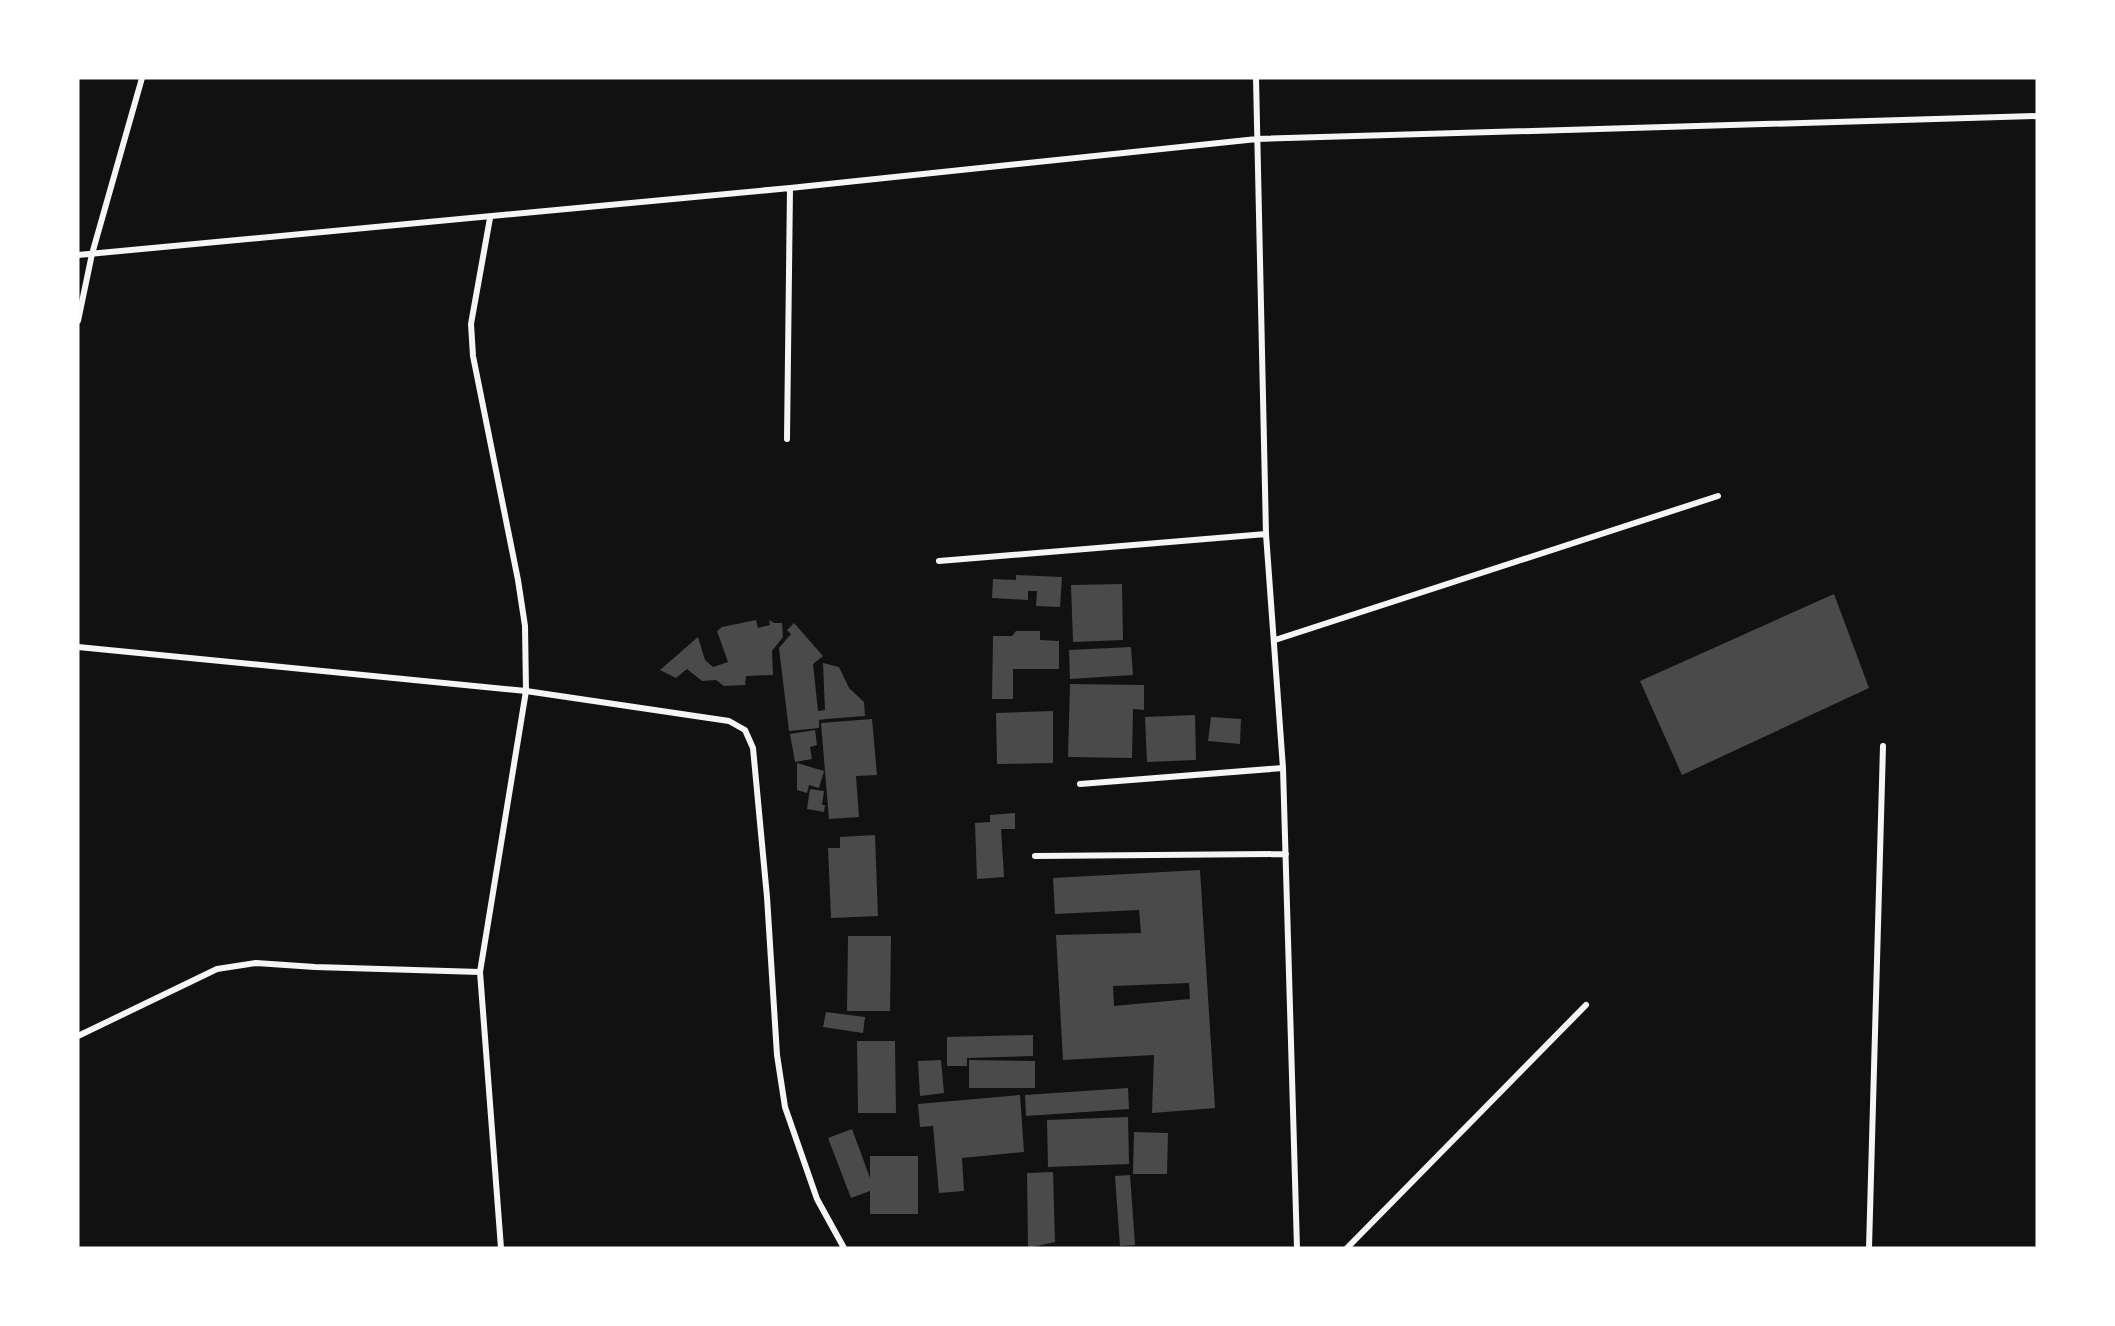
<svg xmlns="http://www.w3.org/2000/svg" width="2115" height="1326" font-family="'Public Sans',sans-serif">
<style>
.building{fill:#4a4a4a;fill-rule:evenodd}
.lines{fill:none;stroke-linecap:round;stroke-linejoin:round}
.minor{stroke:#f5f5f5;stroke-width:6}
</style>
<rect width="100%" height="100%" fill="#111"/>
<path class="building" d="M1016,575L1062,577L1060,607L1036,606L1037,591H1028V600L992,598L993,579L1016,580Z
M1122,584L1123,640L1073,642L1071,585Z
M1834,594L1869,688L1682,775L1640,681Z
M756,620L758,628L770,625L769,620L774,623H782L783,637L772,651L773,675L746,676L745,685L724,686L716,680L702,681L687,669L676,678L660,670L698,637L705,660L713,667L728,662L717,631L722,627Z
M794,623L823,656L813,664L818,711L825,710L823,663L839,667L849,688L864,702L865,716L826,719L819,720V728L789,731L779,648L791,634L787,630Z
M1016,631H1040V640L1059,641V669H1013V699H992L993,636H1012Z
M1131,647L1133,675L1070,679L1069,650Z
M1070,684L1144,685V710L1133,709L1132,758L1068,757Z
M1053,711V763L997,764L996,713Z
M1195,715L1196,760L1147,762L1145,717Z
M1211,717L1241,719L1240,744L1208,741Z
M872,719L877,775L856,776L859,817L829,819L821,723Z
M815,730L817,745L810,747L812,759L795,762L790,734Z
M797,763L824,771L819,788L809,785L807,793L797,790Z
M810,789L824,791L822,805H825L824,812L807,809Z
M1015,813V829H1001L1004,877L977,879L975,823L990,822V815Z
M875,835L878,916L831,918L828,848H840V837Z
M1200,870L1215,1108L1152,1113L1154,1055L1063,1060L1056,935L1141,933L1139,910L1055,914L1053,878ZM1189,983L1190,999L1114,1006L1113,986Z
M848,936H891L890,1011H847Z
M826,1012L865,1017L863,1033L823,1027Z
M1033,1035V1056L967,1058V1066H947V1037Z
M857,1041H895L896,1113H858Z
M941,1060L944,1093L920,1096L918,1061Z
M969,1060L1035,1061V1088H969Z
M1128,1088L1129,1109L1026,1116L1025,1095Z
M1020,1095L1024,1152L962,1158L964,1191L939,1193L933,1126L920,1127L918,1104Z
M1128,1117L1129,1164L1048,1167L1047,1120Z
M852,1129L870,1178V1156H918V1214H870V1191L851,1198L828,1138Z
M1134,1132L1168,1133L1167,1174H1133Z
M1053,1172L1055,1242L1028,1248L1027,1173Z
M1130,1175L1135,1245L1120,1246L1115,1176Z"/>
<g class="lines">
<path class="minor" d="M1256,78L1266,534L1283,768L1297,1248
M490,218L471,324L473,356L518,580L525,626L526,691L480,972L501,1248
M78,255L790,188L1257,139L2037,116
M78,321L92,254L142,78
M787,439L790,188
M939,561L1266,534
M1275,640L1718,496
M78,647L526,691L729,721L745,730L753,748L767,897L777,1055L785,1107L817,1199L844,1248
M1080,784L1283,768
M1035,856L1286,854
M78,1036L217,969L256,963L315,967L480,972
M1347,1248L1586,1005
M1869,1248L1883,746"/>
</g>
<rect width="2115" height="1326" fill="none" stroke="#ffffff" stroke-width="159"/>
</svg>
